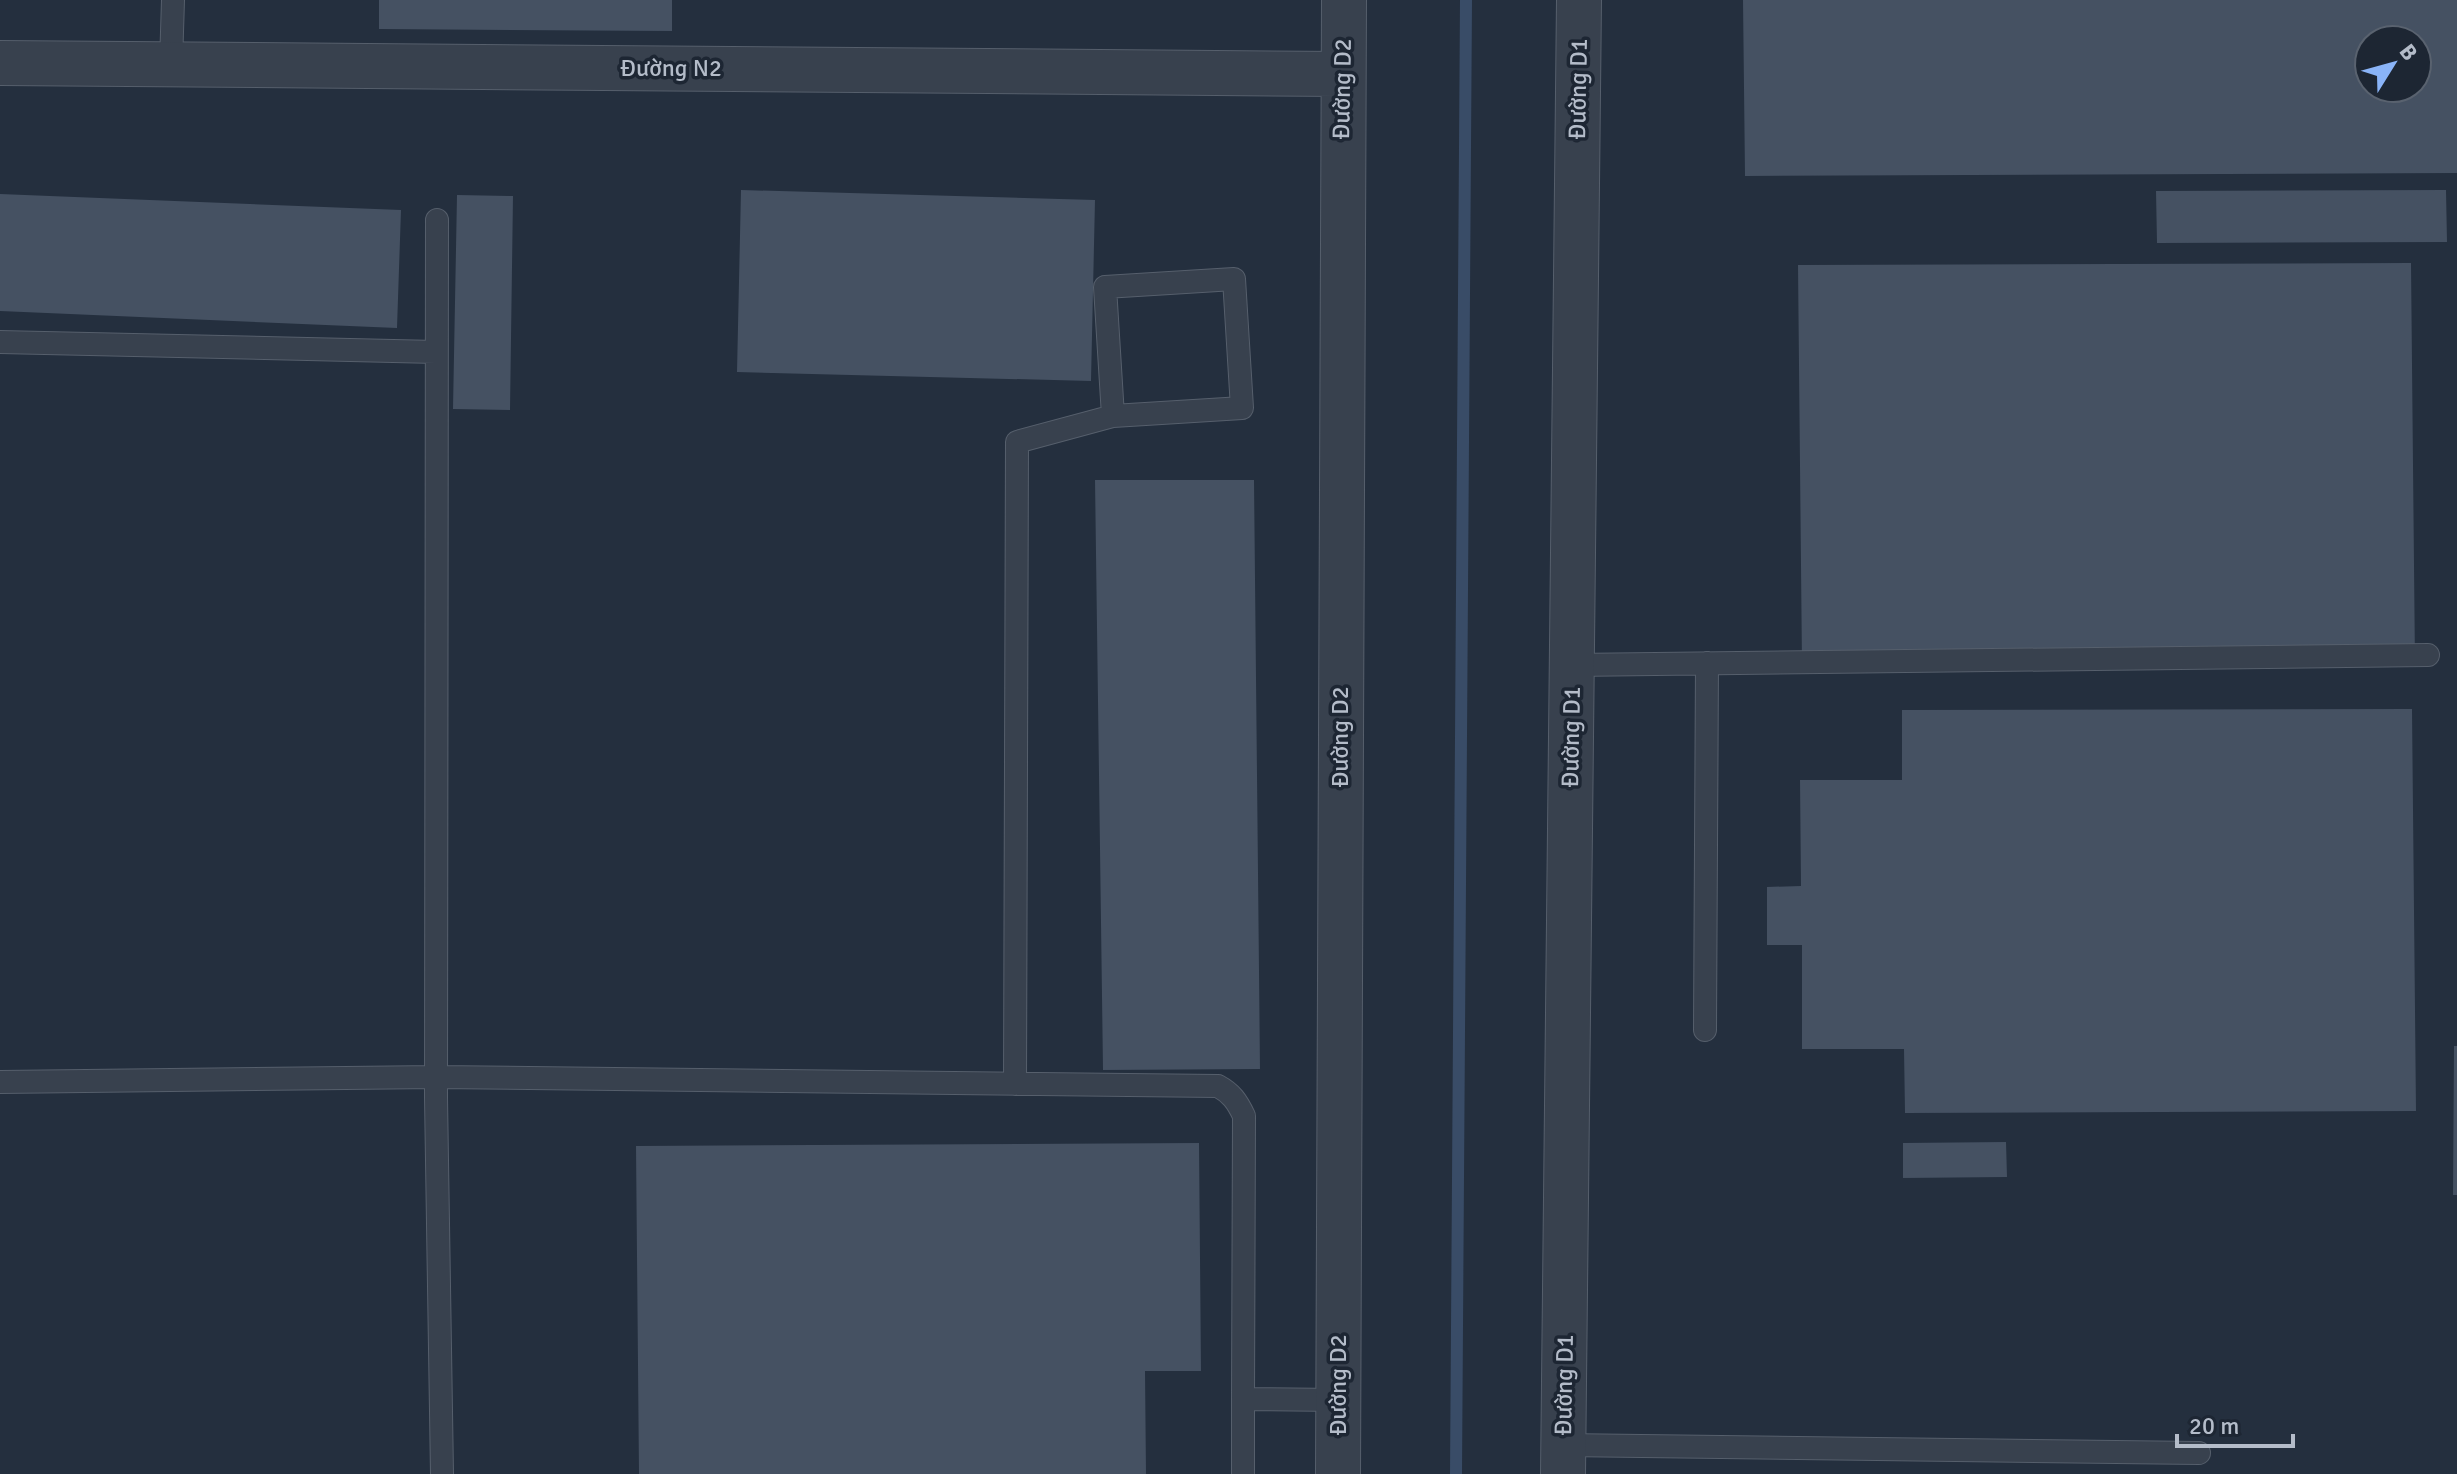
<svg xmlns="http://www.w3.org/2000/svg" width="2457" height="1474" font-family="Signika,sans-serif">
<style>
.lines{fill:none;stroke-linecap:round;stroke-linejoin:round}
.stream{stroke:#394c67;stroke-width:12}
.building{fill:#455162;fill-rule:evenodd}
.service-casing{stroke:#565f6c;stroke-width:24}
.tertiary-casing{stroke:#565f6c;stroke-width:46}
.service{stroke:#38414e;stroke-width:22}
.tertiary{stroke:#38414e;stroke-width:44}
.labels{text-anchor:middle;stroke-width:7;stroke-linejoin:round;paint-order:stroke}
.street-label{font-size:24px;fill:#b4bcc9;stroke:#1d2633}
</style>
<rect width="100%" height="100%" fill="#242f3e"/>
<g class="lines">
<path class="stream" d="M1456,1474L1466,0"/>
</g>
<path class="building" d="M379,0H672V31L379,29Z
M1743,0H2457V173L1745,176ZM2369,40H2417V88H2369Z
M741,190L1095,200L1091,381L737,372Z
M2446,190L2447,242L2157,243L2156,191Z
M0,194L401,210L397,328L0,311Z
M457,195L513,196L510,410L453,409Z
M2411,263L2415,664L1802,665L1798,265Z
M1095,480H1254L1260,1069L1103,1070Z
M2412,709L2416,1111L1905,1113L1904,1049H1802V945H1767V887L1801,886L1800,780H1902V710Z
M2454,1046H2457V1195H2453Z
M2006,1142L2007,1177L1903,1178V1143Z
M1199,1143L1201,1371H1145L1146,1474H639L636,1146Z"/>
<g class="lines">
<g class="service-casing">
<path id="service" d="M171,64L173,0
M437,220L436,1098L442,1474
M0,342L436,352
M1572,665L2428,655
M1705,1030L1707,663
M0,1082L436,1077L1218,1086C1231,1093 1237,1101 1244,1116L1243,1399L1338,1400
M1015,1084L1017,442L1113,416L1242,408L1234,279L1105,287L1113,416
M1563,1445L2199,1453
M1243,1474V1399"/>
</g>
<g class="tertiary-casing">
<path id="tertiary" d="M0,63L1342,74
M1338,1474L1344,0
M1563,1474L1579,0"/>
</g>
<use href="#service" class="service"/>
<use href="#tertiary" class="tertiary"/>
</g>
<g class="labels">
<g class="street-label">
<text x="671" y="76">Đường N2</text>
<text transform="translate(1342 89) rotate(-89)" y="8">Đường D2</text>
<text transform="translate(1578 89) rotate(-89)" y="8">Đường D1</text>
<text transform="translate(1340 737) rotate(-90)" y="8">Đường D2</text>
<text transform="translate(1571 737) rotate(-89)" y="8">Đường D1</text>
<text transform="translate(1338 1385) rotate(-90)" y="8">Đường D2</text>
<text transform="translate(1564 1385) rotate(-89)" y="8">Đường D1</text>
</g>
</g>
<g transform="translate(2393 64) rotate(53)"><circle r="38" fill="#1d2633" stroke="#59626f" stroke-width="2"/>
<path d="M0-6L14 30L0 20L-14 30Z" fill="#8ab4f8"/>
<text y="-12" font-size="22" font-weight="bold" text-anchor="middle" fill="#b4bcc9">B</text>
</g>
<path d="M2177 1434v12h116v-12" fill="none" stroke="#b4bcc9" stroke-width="4"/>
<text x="2189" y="1434" font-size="24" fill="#b4bcc9" stroke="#1d2633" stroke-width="6" paint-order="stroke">20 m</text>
</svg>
